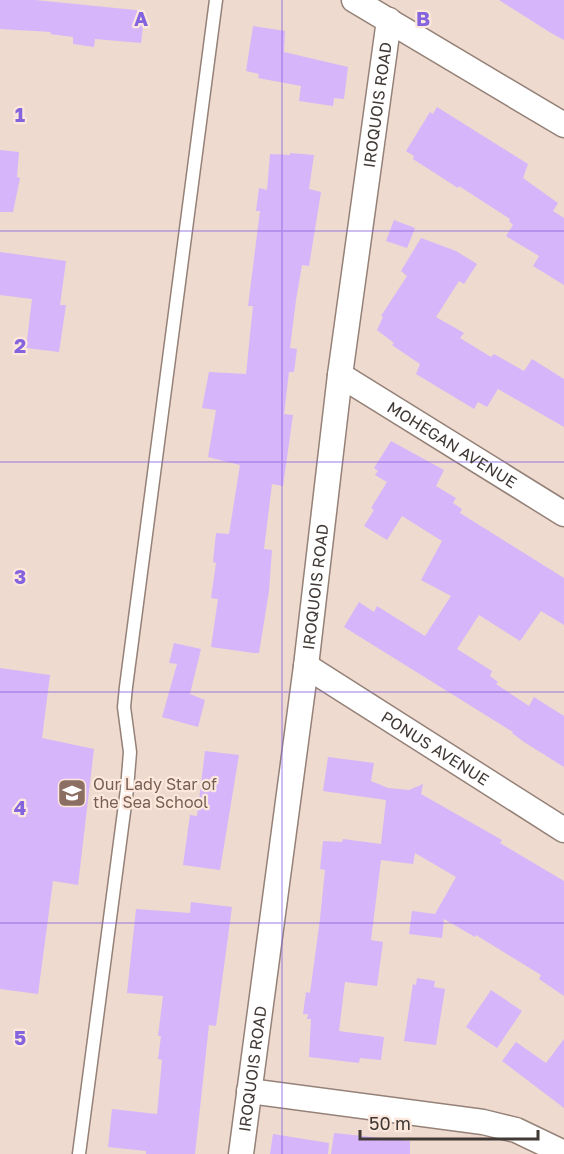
<svg xmlns="http://www.w3.org/2000/svg" width="564" height="1154" font-family="'Golos Text',sans-serif">
<style>
.building{fill:#d6b5fa}
.lines{fill:none;stroke-linecap:round;stroke-linejoin:round}
.lane-casing{stroke:#948177;stroke-width:15}
.street-casing{stroke:#948177;stroke-width:27}
.lane{stroke:#fff;stroke-width:12}
.street{stroke:#fff;stroke-width:24}
.grid{fill:none;stroke:#8363de;stroke-width:1.5;stroke-opacity:0.55}
.labels{text-anchor:middle;stroke-width:4.5;stroke-linejoin:round;paint-order:stroke}
.street-label{font-size:16px;fill:#413935;stroke:#fce7dc}
.education-label{font-size:16px;fill:#785e54;stroke:#fce7dc;text-anchor:start}
.grid-label{font-size:20px;text-anchor:middle;font-weight:bold;fill:#8363de;stroke:#fce7dc;stroke-width:4.5;stroke-linejoin:round;paint-order:stroke}
</style>
<rect width="100%" height="100%" fill="#efdacf"/>
<path class="building" d="M0,0H35L145,11L141,43L95,39L94,47L73,44V37L50,34L51,32L0,29Z
M499,0H564V40L551,33Z
M253,26L285,31L284,52L348,67L344,99L334,98L333,106L299,101L301,86L258,78L259,74L246,71Z
M437,107L528,164L523,178L558,203L553,211L564,218V285L533,266L539,256L506,236L513,225L509,221L510,219L459,186L458,188L413,159L414,156L406,151L430,112L433,114Z
M0,150L19,152L17,177L20,178L13,212H0Z
M290,153L314,155L309,189L321,192L309,266L302,265L296,300L290,348L297,349L294,372H289L284,414L293,415L283,486L272,484L264,549L272,550L269,591L259,653H254L211,647L218,599L211,598L216,563L213,562L216,533L229,534L240,465L208,457L216,410L202,408L209,372L246,374L253,306H248L260,211H256L259,188L267,190L270,154L290,155Z
M394,220L415,228L407,248L386,241Z
M421,238L456,251L477,264L464,284L459,281L436,317L464,333L460,338L491,357L494,354L524,371L532,359L564,379V427L498,389L487,407L478,402L474,409L416,374L420,364L392,345L394,343L377,330L383,317L381,316L407,276L401,271Z
M0,252L66,261L60,305H66L59,352L26,348L32,299L0,295Z
M391,441L444,470L436,486L456,498L453,503L462,509L460,513L564,578V625L541,611L520,641L479,615L457,649L492,671L490,676L498,682L496,684L529,706L534,697L564,716V767L524,742L512,733L513,732L344,627L359,602L374,612L377,606L425,636L451,596L421,580L442,541L402,516L387,540L364,526L374,510L371,508L387,482L375,475L378,471L374,468Z
M174,643L201,649L190,694L205,700L198,727L162,717L177,664L169,663Z
M0,668L50,675L42,738L94,749L78,885L53,881L38,994L0,989Z
M205,751L239,755L220,870L183,865L190,815L197,816Z
M328,757L374,763L371,781L388,788L409,790L423,784L421,794L502,840L500,843L564,881V996L539,979L541,975L476,935L475,937L444,919L442,938L409,934L412,911L435,914L456,877L415,853L413,864L381,860L371,940L383,942L377,986L345,982L339,1031L384,1037L381,1060L360,1058L359,1063L309,1057L311,1019H307L308,1014H303L306,992L310,993L320,919L325,870L320,869L323,841L342,842L343,839L381,844L386,800L323,791Z
M191,902L232,907L216,1026L209,1025L195,1154H146V1151L108,1147L112,1109L157,1114L162,1060L158,1059L161,1036H158L163,996L127,993L136,909L190,913Z
M417,978L435,981L434,987L445,989L436,1045L404,1041L413,984L416,985Z
M491,990L522,1011L497,1048L466,1027Z
M564,1039V1108L502,1061L516,1042L546,1063Z
M334,1133L410,1141V1154H331Z
M273,1134L329,1143L328,1154H270Z"/>
<g class="lines">
<g class="lane-casing">
<path id="lane" d="M79,1154L127,789L130,752L124,707L126,687L216,0"/>
</g>
<g class="street-casing">
<g id="street">
<path d="M354,0L564,125"/>
<path id="s1" d="M340,375L564,514"/>
<path id="s2" d="M306,666L564,830"/>
<path d="M249,1091L483,1122L516,1130L564,1153"/>
<path id="s3" d="M241,1154L306,666L340,375L389,20"/>
</g>
</g>
<use href="#lane" class="lane"/>
<use href="#street" class="street"/>
</g>
<path class="grid" d="M282,0V1154M0,231H564M0,462H564M0,692H564M0,923H564"/>
<defs>
<g id="school-square" transform="scale(1.5)"><rect x="-9" y="-9" width="18" height="18" rx="4" fill="#8d6e63" stroke="#fce7dc"/><path d="M0-5L7-2L0 1L-7-2ZM-4 1L0 2.5L4 1V4Q0 6-4 4Z" fill="#fff"/></g>
</defs>
<g fill-rule="evenodd">
<use href="#school-square" x="72" y="793"/>
</g>
<g class="labels">
<g class="street-label">
<text dy="6" stroke="none"><textPath href="#s3" startOffset="1058">IROQUOIS ROAD</textPath></text>
<text dy="6" stroke="none"><textPath href="#s1" startOffset="132">MOHEGAN AVENUE</textPath></text>
<text dy="6" stroke="none"><textPath href="#s3" startOffset="572">IROQUOIS ROAD</textPath></text>
<text dy="6" stroke="none"><textPath href="#s2" startOffset="153">PONUS AVENUE</textPath></text>
<text dy="6" stroke="none"><textPath href="#s3" startOffset="86">IROQUOIS ROAD</textPath></text>
</g>
<g class="education-label">
<text x="93" y="790">Our Lady Star of<tspan x="93" dy="18">the Sea School</tspan></text>
</g>
</g>
<g class="grid-label">
<text x="141" y="26">A</text>
<text x="423" y="26">B</text>
<text x="20" y="122">1</text>
<text x="20" y="353">2</text>
<text x="20" y="584">3</text>
<text x="20" y="815">4</text>
<text x="20" y="1045">5</text>
</g>
<path d="M360 1130v9h178v-9" fill="none" stroke="#413935" stroke-width="3"/>
<text x="369" y="1130" font-size="18" fill="#413935" stroke="#fce7dc" stroke-width="4.5" paint-order="stroke">50 m</text>
</svg>
